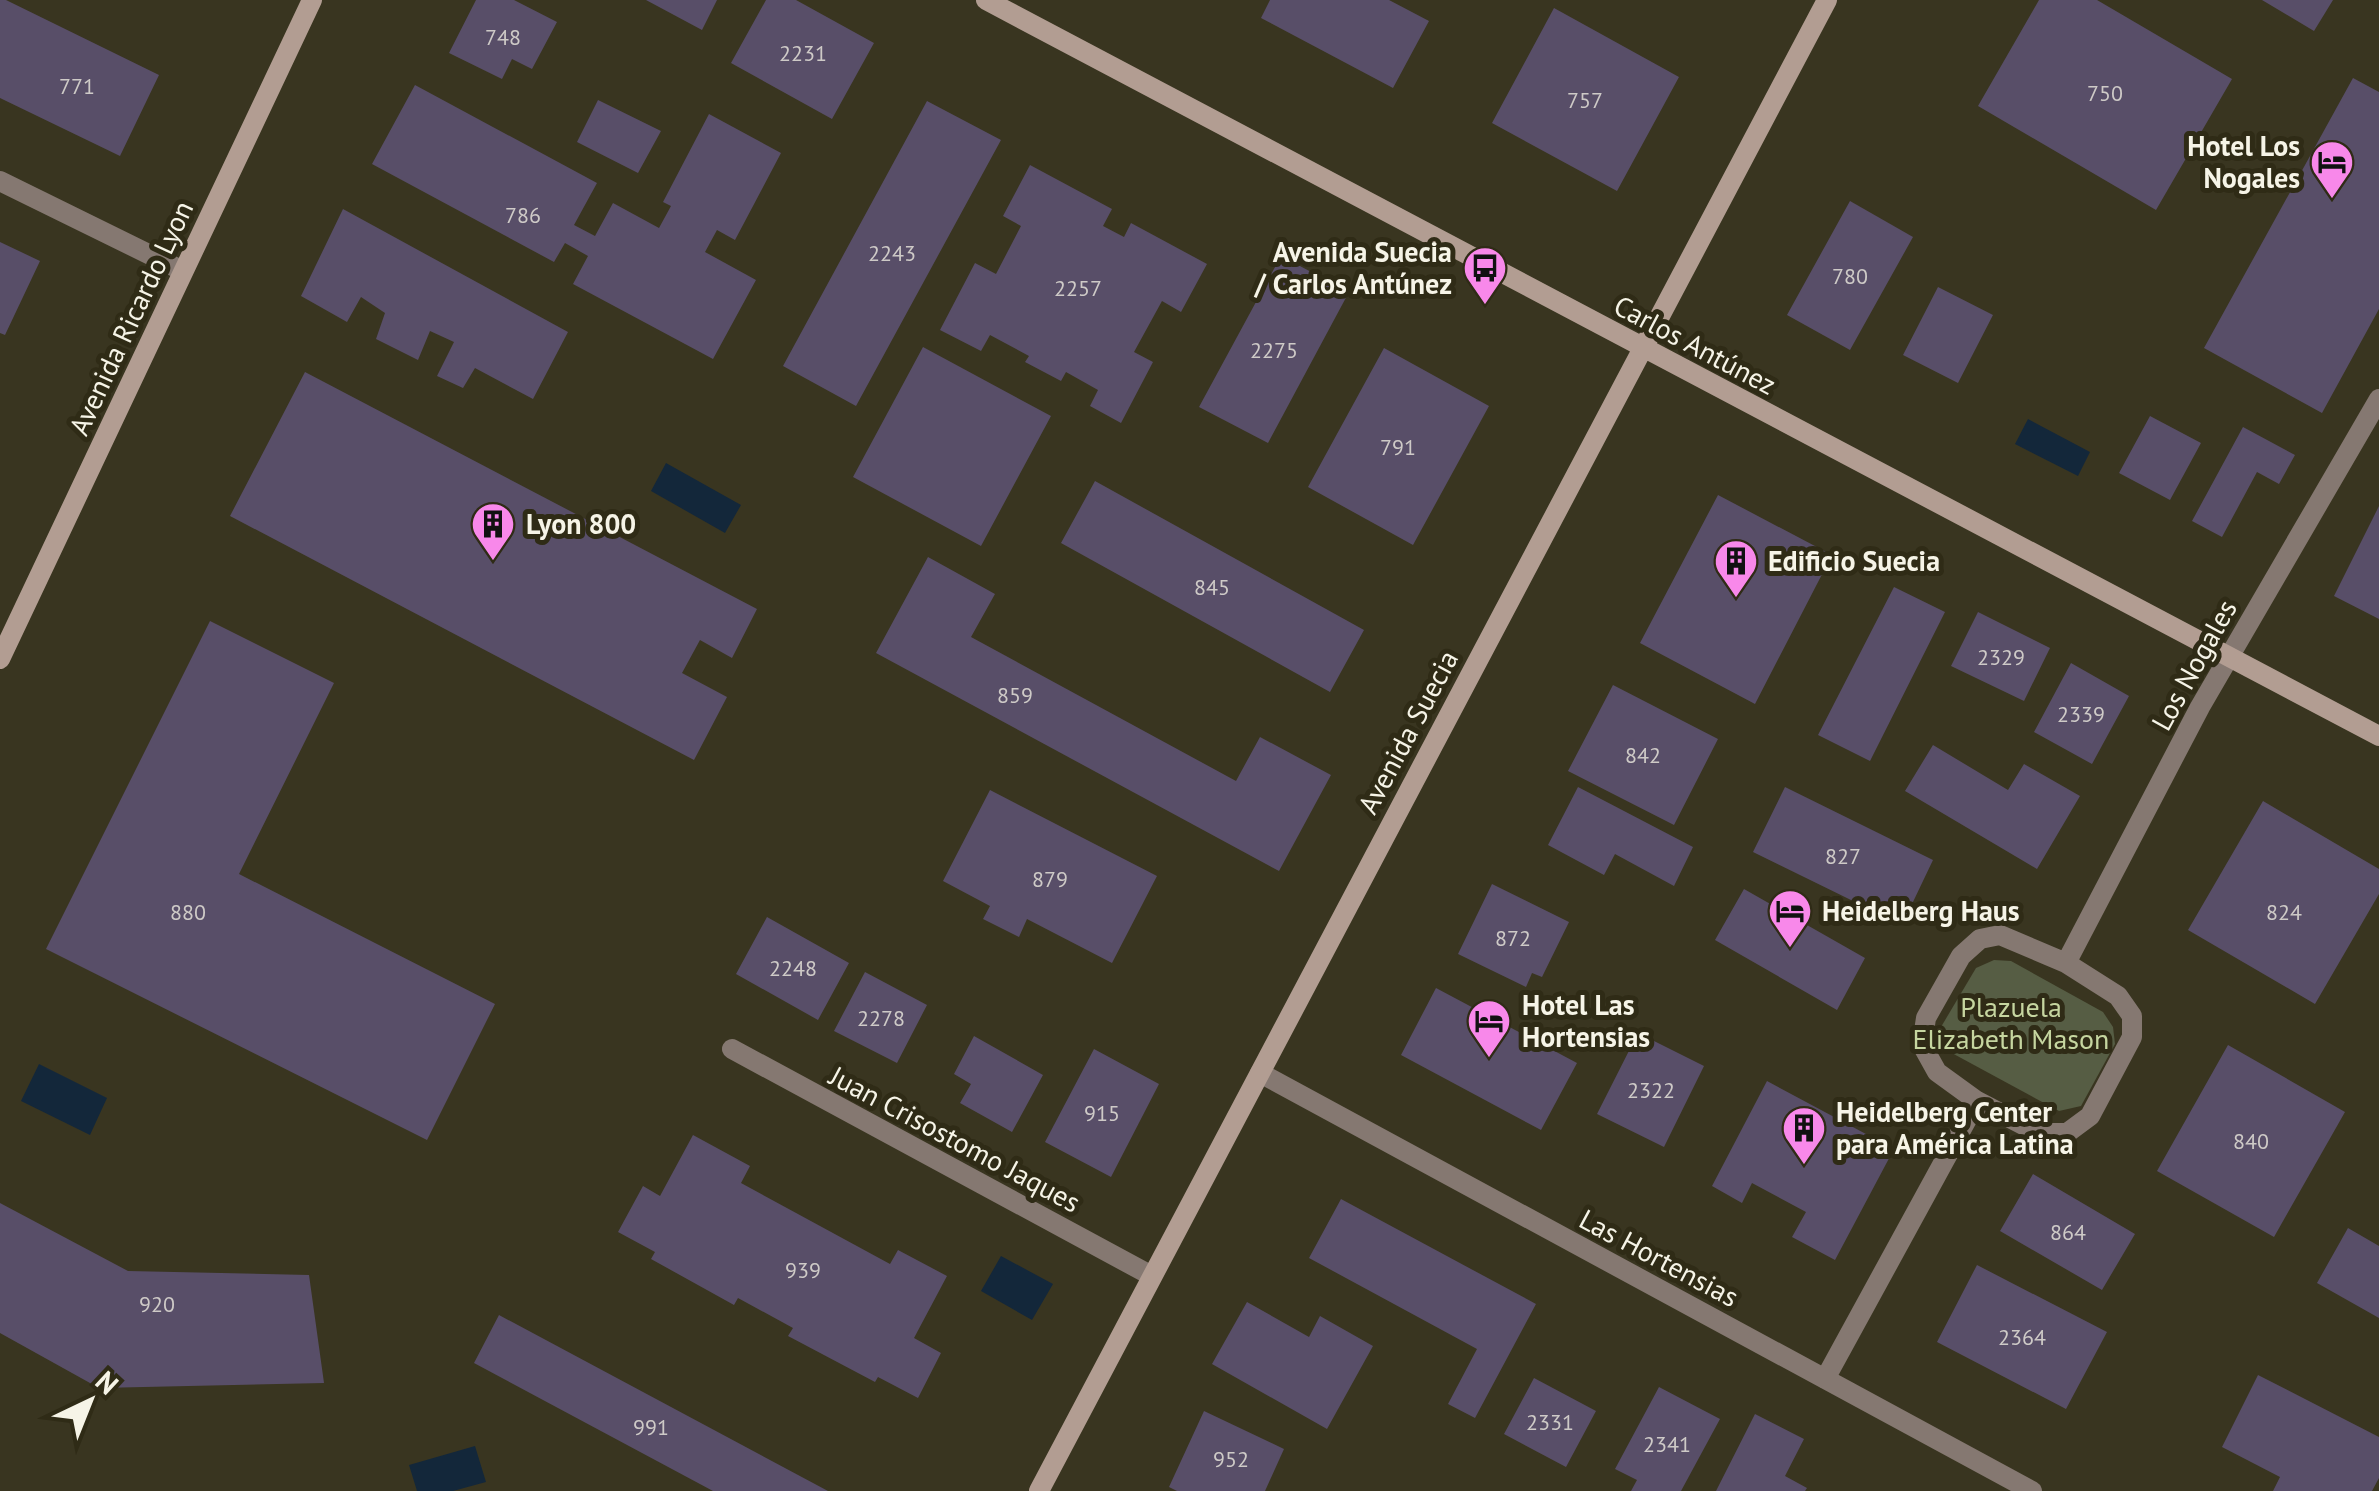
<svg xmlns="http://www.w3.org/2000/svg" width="2379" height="1491" font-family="'PT Sans',sans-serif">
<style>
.green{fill:#565d44}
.water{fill:#13273a}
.building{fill:#584e68}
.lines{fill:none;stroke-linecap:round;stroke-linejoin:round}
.street{stroke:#857871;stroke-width:20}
.secondary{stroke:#b29d92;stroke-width:20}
.labels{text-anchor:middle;stroke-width:10;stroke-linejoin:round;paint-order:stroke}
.number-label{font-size:22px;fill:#cecac7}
.poi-label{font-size:28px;font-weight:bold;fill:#f6f4e7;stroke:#2f2b16;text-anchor:start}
.street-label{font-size:28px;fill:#f6f4e7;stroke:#2f2b16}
.park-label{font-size:28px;fill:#c6d6a0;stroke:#2f2b16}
</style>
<rect width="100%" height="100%" fill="#393520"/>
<path class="green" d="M1994,960L2011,961L2103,1012L2113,1027L2115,1044L2081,1106L2059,1111L1950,1052L1941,1027L1976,968Z"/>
<path class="water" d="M2028,419L2090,452L2078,476L2015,444Z
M666,463L741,505L725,533L651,491Z
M39,1064L107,1098L90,1135L21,1101Z
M1001,1256L1053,1284L1032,1320L981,1291Z
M475,1446L486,1482L453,1491H417L409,1465Z"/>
<path class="building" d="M0,0H6L159,75L120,156L0,98Z
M476,0H514L557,22L532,69L512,59L502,79L449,53Z
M646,0H717L702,30Z
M766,0H796L874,43L832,119L731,63Z
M1270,0H1389L1429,21L1393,88L1261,18Z
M2039,0H2097L2232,79L2156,210L1978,106Z
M2262,0H2333L2314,31Z
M1554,8L1679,77L1617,191L1492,123Z
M2353,78L2379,92V309L2322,413L2204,348Z
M415,85L597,183L574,225L595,236L613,203L659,228L671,206L663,202L709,114L781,153L735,240L717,230L705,252L756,280L713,359L573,284L588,256L565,243L554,262L372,164Z
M598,100L661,131L638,173L577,142Z
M927,101L1001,140L856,406L783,366Z
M1030,165L1112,209L1103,226L1124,237L1131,223L1207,264L1181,312L1162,301L1134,352L1153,362L1121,423L1090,406L1098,390L1066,372L1061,381L1025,362L1029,356L990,335L981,351L940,330L975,263L996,274L1021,226L1003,216Z
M1850,201L1913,237L1850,350L1787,315Z
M343,209L568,332L533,399L475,368L463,388L437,376L454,342L430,331L418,360L376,339L385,313L361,297L347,322L301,296Z
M0,242L40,261L5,335L0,333Z
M1281,256L1349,292L1268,443L1199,407Z
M1938,287L1993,315L1958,383L1903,355Z
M923,347L1051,416L981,546L853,477Z
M1384,348L1489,406L1413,545L1308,487Z
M305,372L757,609L732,658L700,640L682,673L727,697L694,760L230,516Z
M2150,416L2201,443L2170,500L2119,473Z
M2243,427L2295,455L2279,484L2257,472L2222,537L2192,521Z
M1095,481L1364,630L1330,692L1061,543Z
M1718,495L1832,555L1755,704L1640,643Z
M2379,506V619L2334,596Z
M928,557L995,594L971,637L1236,781L1260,737L1331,775L1279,871L876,653Z
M1894,587L1945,612L1870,761L1818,735Z
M1978,612L2050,648L2024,701L1951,666Z
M210,621L334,683L239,874L495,1004L427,1140L46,949Z
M2071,663L2129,696L2092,764L2034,732Z
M1613,685L1718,739L1674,825L1568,771Z
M1933,745L2008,790L2024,764L2080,796L2037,869L1905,791Z
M1578,787L1693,847L1674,886L1615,854L1604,875L1548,845Z
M1785,787L1933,860L1902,925L1753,852Z
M990,790L1157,876L1112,963L1027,919L1019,937L983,919L990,906L943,881Z
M2263,801L2379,869V894L2315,1004L2188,930Z
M1492,884L1569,922L1542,977L1532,973L1526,987L1458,954Z
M1744,889L1865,958L1837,1010L1715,940Z
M767,917L849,963L818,1020L736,974Z
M865,972L927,1005L897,1063L834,1031Z
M1436,988L1577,1063L1541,1130L1401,1055Z
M1638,1033L1704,1066L1664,1147L1597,1114Z
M974,1036L1043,1075L1012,1132L960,1103L971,1084L954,1074Z
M2228,1045L2345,1112L2274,1237L2157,1171Z
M1094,1049L1159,1084L1111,1177L1045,1142Z
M1767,1081L1894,1149L1835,1260L1792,1237L1806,1212L1752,1183L1742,1203L1712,1186Z
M693,1135L750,1166L741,1183L890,1264L898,1250L947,1276L914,1338L941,1353L918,1398L878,1377L875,1382L788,1336L793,1328L738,1298L734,1305L651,1259L655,1252L618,1232L643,1186L660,1196Z
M2033,1174L2135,1234L2102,1290L2000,1231Z
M1341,1199L1536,1304L1475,1418L1448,1404L1477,1349L1309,1258Z
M0,1203L128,1271L309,1275L324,1383L99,1388L0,1333Z
M2348,1228L2379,1246V1318L2317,1283Z
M1977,1265L2107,1332L2066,1409L1937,1342Z
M1247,1302L1309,1337L1320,1316L1373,1346L1327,1429L1212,1364Z
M499,1315L828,1491H713L474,1363Z
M2258,1375L2379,1437V1478L2372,1491H2273L2280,1477L2222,1447Z
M1534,1378L1596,1411L1566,1467L1504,1434Z
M1659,1387L1720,1419L1681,1491H1631L1637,1480L1615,1469Z
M1204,1411L1284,1449L1265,1491H1177L1169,1487Z
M1755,1414L1804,1439L1785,1476L1807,1488L1805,1491H1716Z"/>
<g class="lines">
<path class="street" d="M0,181L183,271
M2000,935L2066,963L2118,996L2132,1016V1037L2090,1116L2067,1133H2039L1977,1101L1937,1072L1922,1045L1926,1018L1961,956L1980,939Z
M2066,963L2200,707L2379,399
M732,1049L1152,1276
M1260,1073L2032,1491
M1825,1379L1977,1101"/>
<path class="secondary" d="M986,0L2379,736
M0,659L312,0
M1039,1491L1827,0"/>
</g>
<defs>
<g id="hotel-pin" transform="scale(2.25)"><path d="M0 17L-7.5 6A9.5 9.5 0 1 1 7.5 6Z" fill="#f888ea" stroke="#2f2b16"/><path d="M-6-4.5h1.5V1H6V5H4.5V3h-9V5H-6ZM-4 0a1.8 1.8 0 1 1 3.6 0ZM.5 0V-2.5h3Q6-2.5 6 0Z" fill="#111"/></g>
<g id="bus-pin" transform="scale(2.25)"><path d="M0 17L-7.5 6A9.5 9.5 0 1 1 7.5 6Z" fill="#f888ea" stroke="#2f2b16"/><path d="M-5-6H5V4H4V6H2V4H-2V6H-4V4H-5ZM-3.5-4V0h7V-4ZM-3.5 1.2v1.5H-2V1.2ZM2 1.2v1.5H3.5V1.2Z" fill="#111"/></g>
<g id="building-pin" transform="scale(2.25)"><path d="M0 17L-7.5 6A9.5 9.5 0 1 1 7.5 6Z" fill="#f888ea" stroke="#2f2b16"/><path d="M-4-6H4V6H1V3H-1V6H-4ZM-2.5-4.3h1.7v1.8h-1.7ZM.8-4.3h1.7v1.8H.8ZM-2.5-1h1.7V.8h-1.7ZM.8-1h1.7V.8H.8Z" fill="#111"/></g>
</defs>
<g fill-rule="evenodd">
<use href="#hotel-pin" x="2332" y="162"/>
<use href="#bus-pin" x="1485" y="268"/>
<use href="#building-pin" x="493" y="524"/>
<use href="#building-pin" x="1736" y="561"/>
<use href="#hotel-pin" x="1790" y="911"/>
<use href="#hotel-pin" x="1489" y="1021"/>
<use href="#building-pin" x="1804" y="1128"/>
</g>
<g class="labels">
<g class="number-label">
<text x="503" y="45">748</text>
<text x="803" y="61">2231</text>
<text x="77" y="94">771</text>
<text x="2105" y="101">750</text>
<text x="1585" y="108">757</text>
<text x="523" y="223">786</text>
<text x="892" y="261">2243</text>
<text x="1850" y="284">780</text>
<text x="1078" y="296">2257</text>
<text x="1274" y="358">2275</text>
<text x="1398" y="455">791</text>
<text x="1212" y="595">845</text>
<text x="2001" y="665">2329</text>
<text x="1015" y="703">859</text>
<text x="2081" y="722">2339</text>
<text x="1643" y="763">842</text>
<text x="1843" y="864">827</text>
<text x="1050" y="887">879</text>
<text x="188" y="920">880</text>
<text x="2284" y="920">824</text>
<text x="1513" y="946">872</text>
<text x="793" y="976">2248</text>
<text x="881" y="1026">2278</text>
<text x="1651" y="1098">2322</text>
<text x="1102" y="1121">915</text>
<text x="2251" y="1149">840</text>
<text x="2068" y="1240">864</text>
<text x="803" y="1278">939</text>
<text x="157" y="1312">920</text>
<text x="2022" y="1345">2364</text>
<text x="1550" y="1430">2331</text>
<text x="651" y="1435">991</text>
<text x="1667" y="1452">2341</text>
<text x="1231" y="1467">952</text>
</g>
<g class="poi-label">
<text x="2300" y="156" text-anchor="end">Hotel Los<tspan x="2300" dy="32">Nogales</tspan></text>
<text x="1452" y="262" text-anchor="end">Avenida Suecia<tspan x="1452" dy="32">/ Carlos Antúnez</tspan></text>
<text x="526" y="534">Lyon 800</text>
<text x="1768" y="571">Edificio Suecia</text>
<text x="1822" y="921">Heidelberg Haus</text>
<text x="1522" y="1015">Hotel Las<tspan x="1522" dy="32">Hortensias</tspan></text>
<text x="1836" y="1122">Heidelberg Center<tspan x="1836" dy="32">para América Latina</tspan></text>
</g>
<g class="street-label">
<text transform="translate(131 318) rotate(-65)" y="10">Avenida Ricardo Lyon</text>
<text transform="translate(1695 345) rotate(28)" y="10">Carlos Antúnez</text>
<text transform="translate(2194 665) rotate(-61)" y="10">Los Nogales</text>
<text transform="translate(1408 732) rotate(-62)" y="10">Avenida Suecia</text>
<text transform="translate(955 1139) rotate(28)" y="10">Juan Crisostomo Jaques</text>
<text transform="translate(1659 1258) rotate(28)" y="10">Las Hortensias</text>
</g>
<g class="park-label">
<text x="2011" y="1017">Plazuela<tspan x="2011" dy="32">Elizabeth Mason</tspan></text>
</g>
</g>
<g transform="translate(90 1401) rotate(43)" stroke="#2f2b16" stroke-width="8" paint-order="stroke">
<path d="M0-8L18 38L0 25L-18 38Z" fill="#f6f4e7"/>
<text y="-15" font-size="28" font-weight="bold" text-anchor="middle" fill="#f6f4e7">N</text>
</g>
</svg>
